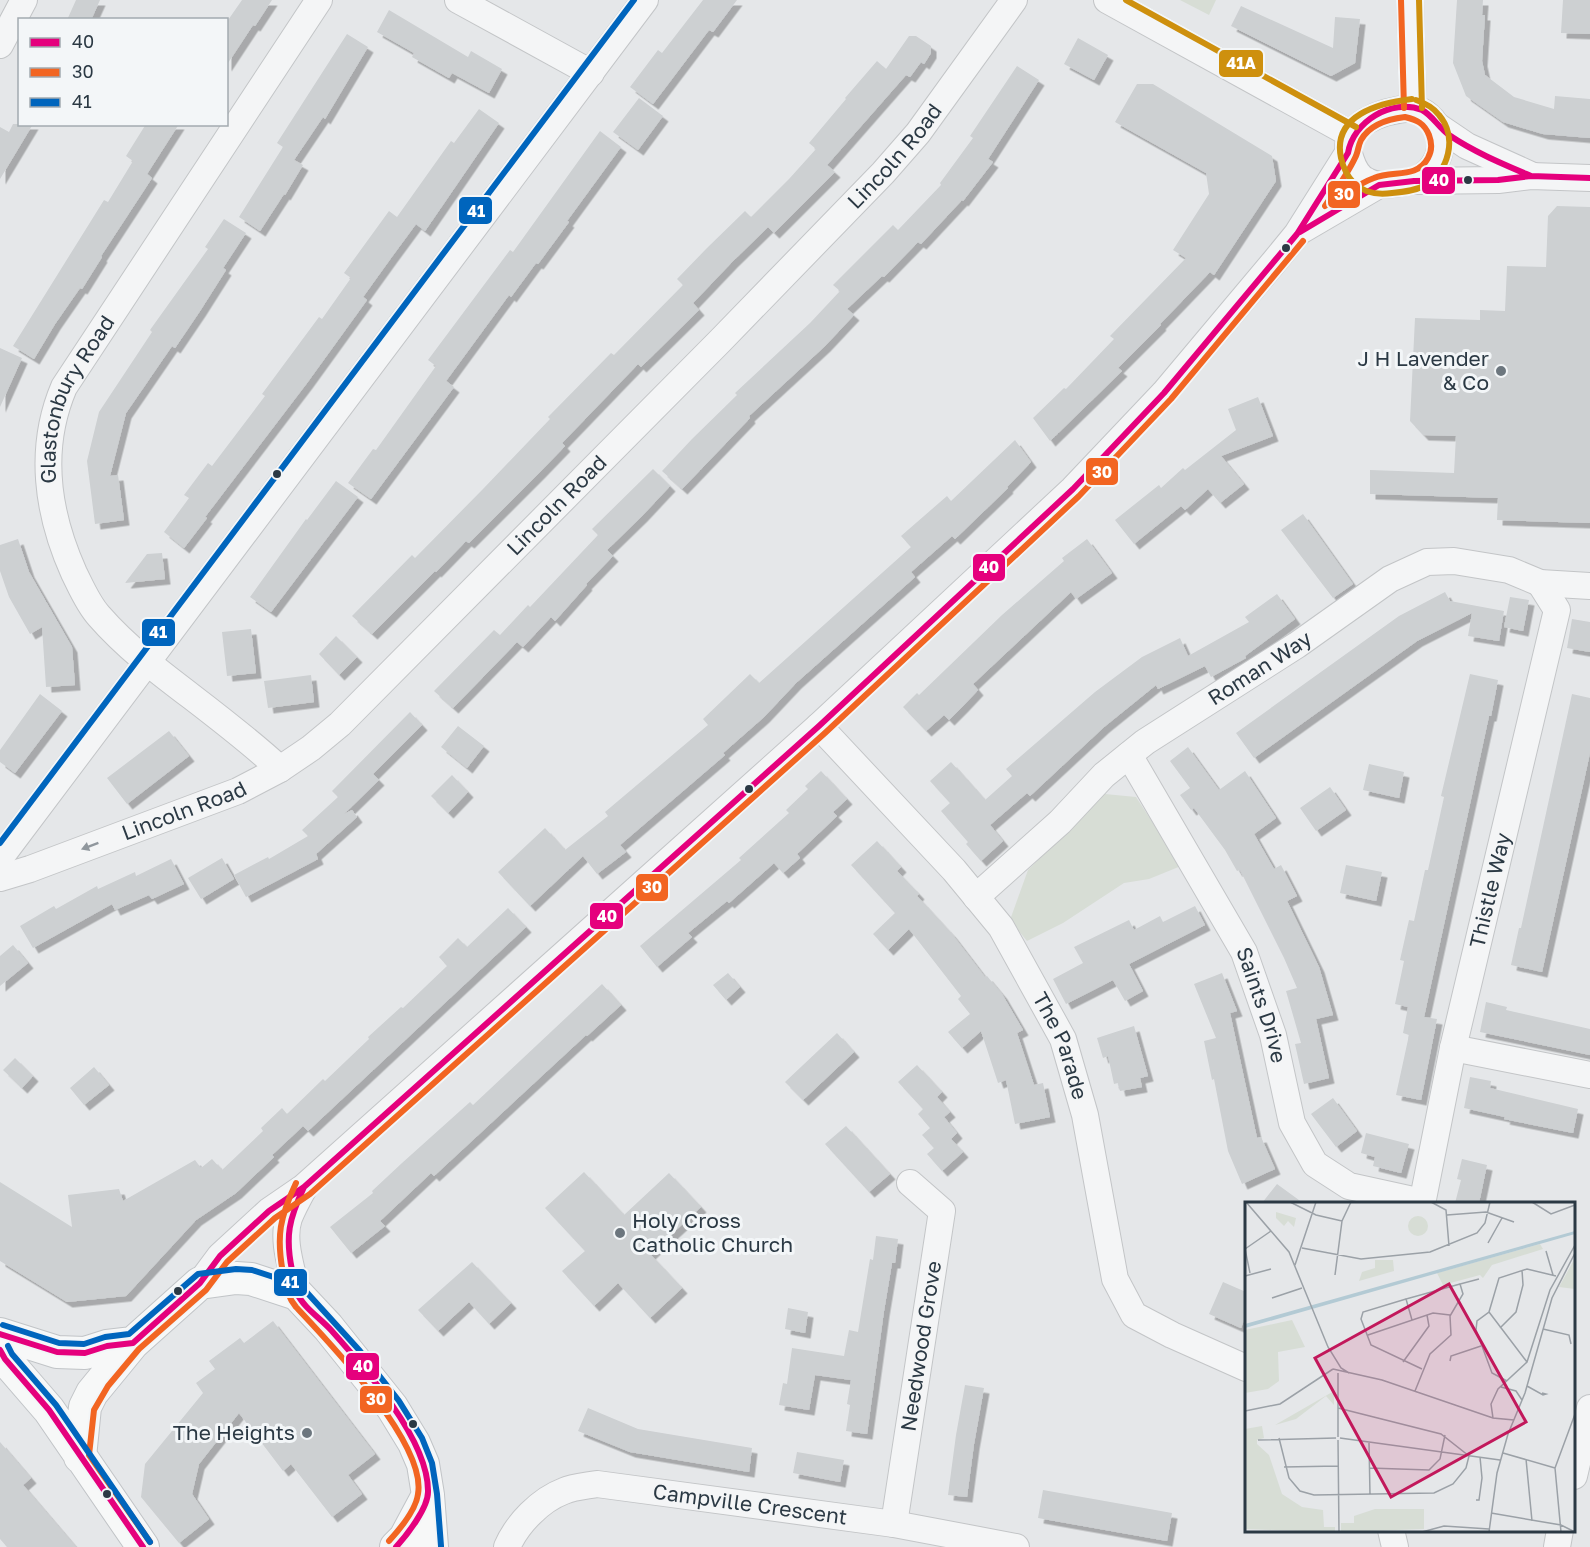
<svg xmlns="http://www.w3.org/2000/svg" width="1590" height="1547" font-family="'Golos Text',sans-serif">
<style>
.green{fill:#d7ddd5}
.building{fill:#cdd0d2;filter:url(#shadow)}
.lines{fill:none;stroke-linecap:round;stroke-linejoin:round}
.minor-casing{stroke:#c3c5c7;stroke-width:28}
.major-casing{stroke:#c1c4c7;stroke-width:34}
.minor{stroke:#f4f5f6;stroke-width:26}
.major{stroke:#f7f8f8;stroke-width:32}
.bus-1-casing{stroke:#f3f6f8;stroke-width:10}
.bus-2-casing{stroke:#f3f6f8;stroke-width:10}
.bus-3-casing{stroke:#f3f6f8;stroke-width:10}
.bus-4-casing{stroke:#f3f6f8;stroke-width:10}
.bus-1{stroke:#e5007d;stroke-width:6}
.bus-2{stroke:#f26522;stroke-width:6}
.bus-3{stroke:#0065bd;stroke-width:6}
.bus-4{stroke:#ce900e;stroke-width:6}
.oneway{fill:#90979d}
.bus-dot{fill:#2b3944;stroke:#f3f6f8;stroke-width:2}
.poi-dot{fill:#6c767e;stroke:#f3f6f8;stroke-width:2}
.labels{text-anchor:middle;stroke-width:6;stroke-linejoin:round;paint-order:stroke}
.street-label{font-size:21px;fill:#2b3944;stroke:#f3f6f8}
.poi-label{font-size:21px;fill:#2b3944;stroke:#f3f6f8;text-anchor:end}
.inset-road{fill:none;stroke:#9ba1a7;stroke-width:1.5}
.view{fill:#c2185b;fill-opacity:0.15;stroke:#c2185b;stroke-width:3}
.inset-edge{fill:none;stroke:#2b3944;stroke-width:3}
.line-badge{stroke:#f3f6f8;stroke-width:2}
.badge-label{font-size:16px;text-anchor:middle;font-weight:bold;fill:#fff}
</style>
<defs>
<filter id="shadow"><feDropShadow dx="5.5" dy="5.5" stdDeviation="0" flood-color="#0004"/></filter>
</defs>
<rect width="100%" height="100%" fill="#e5e7e9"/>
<path class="green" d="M1180,0H1216L1209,15Z
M1105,794L1136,797L1181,866L1149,879L1124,883L1063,923L1027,941L1010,920L1028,870Z"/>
<path class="building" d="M76,0H100L91,20H67Z
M242,0H272L255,26L253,25L226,66V23Z
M703,0H737L713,32L709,30L653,104L630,87L658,50L662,53Z
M1457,0H1483L1482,15H1485L1482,61L1485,75L1514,97L1554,109L1555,96L1590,99V138L1543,134L1503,122L1466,96L1453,63Z
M1563,0H1590V34L1561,33Z
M1241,6L1333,48L1335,17L1360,19L1355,63L1331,76L1231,26Z
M389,10L468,57L471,51L502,69L489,93L452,73L449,78L412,57L414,53L377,32Z
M347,34L368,47L325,119L323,117L294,160L303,165L285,195L284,194L260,231L239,217L283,147L277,143Z
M909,36H916L931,46V53L924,64L921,62L910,77L906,75L827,165L835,172L774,233L768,227L732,262L693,303L699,310L641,367L638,364L562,443L565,446L540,472L469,543L466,541L436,572L435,571L372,634L352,616L412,555L415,558L483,489L550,419L548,417L611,353L614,355L683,285L677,279L707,248L745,211L751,217L789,179L816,149L809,143L846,99L845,98L877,61L886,69Z
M1078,38L1108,55L1094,80L1064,64Z
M1017,66L1039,80L988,159L993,162L963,201L962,200L921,244L918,242L884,277L882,276L847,309L854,315L825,346L749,416L750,418L682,489L662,471L692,439L737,395L735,393L810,323L840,291L833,285L893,225L898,230L941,185L940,183L973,138L970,136Z
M1137,84H1153L1272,156L1276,181L1214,275L1210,272L1160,324L1161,325L1118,368L1122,371L1050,441L1033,418L1064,388L1066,389L1114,339L1110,336L1186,258L1173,250L1209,194L1206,173L1115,122Z
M639,98L663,116L638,150L613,132Z
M479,109L499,123L425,231L416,224L391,258L363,297L367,300L307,383L205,517L207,518L184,548L164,532L189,498L184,495L208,463L212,466L265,396L262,394L319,317L322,319L351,278L344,273L389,211L397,217L451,141L454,143Z
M13,124H33L0,179V127L9,132Z
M146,124H179L147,174L152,178L101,256L102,257L82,289L80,288L55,324L34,359L13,346L104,200L108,202L133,161L126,156Z
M600,131L621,147L567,221L569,222L538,264L536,263L511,297L509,295L446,381L454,387L371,499L348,483L373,449L376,450L436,366L428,360L510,250L513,252Z
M1557,206L1590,207V523L1497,520L1498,498L1370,494V470L1454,473L1456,436L1423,435L1410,421L1415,318L1480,320V310L1505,311L1507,266L1546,267L1548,216Z
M224,219L246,233L223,268L226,270L200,311L175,348L172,346L126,413L110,476L118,475L124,520L95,524L87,461L99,412L152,332L150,330L208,249L205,247Z
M0,348L22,358L0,407Z
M1258,397L1273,436L1221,456L1244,484L1220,503L1208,489L1185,510L1181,506L1134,544L1115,520L1159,485L1161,488L1183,468L1185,470L1236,430L1228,409Z
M1015,440L1031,462L1007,487L1008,488L955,539L952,536L911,572L915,577L796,683L764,717L723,753L725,755L620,845L626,852L597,874L583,856L530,906L498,872L545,828L565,850L608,816L605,812L708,725L703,719L750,674L759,683L911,547L901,536L947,496L951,501Z
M653,469L670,486L642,516L607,550L613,556L586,584L587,585L555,621L551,617L523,647L517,642L453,708L434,691L494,630L500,635L528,605L530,607L598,535L592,529Z
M336,481L358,497L271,612L250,597L306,519L307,520Z
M1303,514L1353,584L1333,598L1281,530Z
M18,539L29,572L72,647L75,685L46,687L42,627L30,634L9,597L0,571V545Z
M1087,539L1112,573L1076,599L1071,592L973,684L978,690L963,706L949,720L944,715L926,731L903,707L917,693L919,695L1002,615L1064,561L1062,558Z
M162,553L165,579L125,583L147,554Z
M1445,592L1450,601L1504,611L1499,641L1468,636L1472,613L1417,641L1254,758L1236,733L1399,616Z
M1277,594L1295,619L1245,656L1246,658L1211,677L1205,666L1158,689L1156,685L1104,727L1030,796L1027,793L990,825L1003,841L981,861L966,844L968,842L941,811L950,803L930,781L951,762L985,800L1012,776L1006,769L1095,692L1142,657L1180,638L1188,656L1249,622L1245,617Z
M1510,597L1529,600L1523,631L1504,627Z
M1572,619L1590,622V652L1567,648Z
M251,629L256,673L227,676L222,632Z
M336,636L357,657L339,675L319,654Z
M1470,674L1498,680L1491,716H1489L1424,1017L1437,1019L1421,1100L1396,1095L1409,1035L1403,1033L1408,1007L1395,1004L1404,961L1400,960L1409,920L1414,921L1425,870H1428L1444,797L1441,796Z
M311,675L314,702L268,708L264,681Z
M40,694L62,711L15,773L0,762V750Z
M1572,694L1590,698V753L1542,972L1511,965L1519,928H1521Z
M410,712L422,725L373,774L379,780L344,814L352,810L357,817L316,854L318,859L246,897L234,875L268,857L269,859L308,836L302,830L338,797L332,791Z
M458,726L484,746L467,768L441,747Z
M169,731L189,756L127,804L107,778Z
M1188,747L1219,790L1245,771L1276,818L1254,834L1274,869L1281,865L1297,896L1287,901L1319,967L1333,1015L1316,1019L1329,1078L1304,1084L1295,1044L1301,1043L1286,991L1297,988L1284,958L1240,870L1237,871L1225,850L1194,808L1191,810L1180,795L1190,788L1170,761Z
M1369,764L1404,772L1399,798L1363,790Z
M821,771L847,799L833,812L837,816L797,854L800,858L783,873L774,863L729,903L727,901L688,933L692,937L657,967L640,946L741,860L739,858L789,813L786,810L808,789L805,786Z
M452,775L468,792L448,813L431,796Z
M1330,787L1346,810L1316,831L1300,808Z
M877,841L901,867L897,871L919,894L917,896L952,934L985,977L987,976L1002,994L1023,1030L1017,1033L1034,1085L1043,1083L1050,1117L1015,1124L1006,1080L998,1083L981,1031L962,1048L948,1032L970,1014L958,999L961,996L909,929L888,950L873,934L895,913L851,865Z
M222,858L234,879L201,899L188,878Z
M171,859L184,884L152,899L149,895L115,910L112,904L33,948L20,926L54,906L56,909L97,886L98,889L135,872L136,876Z
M1346,865L1382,872L1376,901L1340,893Z
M1195,906L1205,925L1129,964L1143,991L1125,1001L1113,980L1066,1004L1053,979L1083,963L1074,947L1129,920L1134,930L1160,916L1163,922Z
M508,908L526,927L308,1131L303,1126L272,1155L274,1157L236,1193L196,1220L126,1296L67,1302L0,1261V1182L72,1227L68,1195L119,1189L123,1201L195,1160L201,1168L212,1159L222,1170L263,1131L261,1128L282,1108L287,1114L323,1079L325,1081L369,1039L368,1037L401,1007L403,1008L447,966L439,957L458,938L467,947Z
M13,945L28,963L0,986V956Z
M728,973L740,987L726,1000L713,985Z
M1222,973L1237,1011L1230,1013L1257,1138L1261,1137L1275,1169L1242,1184L1228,1151L1214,1079L1212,1080L1204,1041L1216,1038L1194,984Z
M602,984L621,1005L587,1036L586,1035L434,1176L431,1173L380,1221L385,1226L351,1253L330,1227L373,1193L372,1191L402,1163L470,1102L473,1105Z
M1486,1002L1507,1007L1506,1010L1590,1029V1055L1480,1032Z
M1134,1026L1148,1076L1140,1078L1142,1087L1120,1091L1118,1083L1114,1084L1108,1056L1103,1058L1097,1038Z
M837,1033L854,1052L803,1100L785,1082Z
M15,1058L33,1076L22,1088L3,1070Z
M917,1065L942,1092L937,1097L950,1112L944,1117L957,1133L951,1139L963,1152L942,1171L927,1154L934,1148L922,1135L930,1128L918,1114L923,1109L898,1082Z
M94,1067L109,1085L84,1105L70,1088Z
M1470,1077L1491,1081L1490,1088L1578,1109L1573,1133L1504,1119L1505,1117L1464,1108Z
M1333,1098L1357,1131L1336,1147L1311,1114Z
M846,1126L890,1174L869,1192L825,1144Z
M1366,1133L1409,1144L1401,1173L1373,1166L1375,1157L1361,1153Z
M1462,1159L1487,1165L1479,1203H1455L1461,1180L1457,1179Z
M584,1172L624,1215L669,1173L701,1207L650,1254L682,1288L650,1318L618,1283L594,1306L562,1271L585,1251L545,1208Z
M1277,1184L1303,1203H1262Z
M876,1236L898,1239L895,1263H892L884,1311L867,1434L846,1431L850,1405L847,1404L851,1380L815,1375L809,1410L779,1405L783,1383L787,1384L792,1348L844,1356L849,1330L858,1332L870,1259L873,1260Z
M472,1262L511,1303L489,1324L469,1302L438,1331L418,1310Z
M1223,1282L1246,1292V1315L1241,1328L1209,1314Z
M788,1308L808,1312L805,1333L785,1329Z
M273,1321L375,1454L348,1475L362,1494L332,1517L291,1464L283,1471L239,1413L199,1464L192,1494L209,1519L179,1543L141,1497L145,1464L203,1393L196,1383L215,1369L209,1361L240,1338L244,1343Z
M965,1385L984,1388L974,1444L967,1497L948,1495L956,1435Z
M588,1408L638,1429L752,1448L749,1472L630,1452L578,1431Z
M0,1442L31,1478L23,1485L76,1547H7L0,1539Z
M797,1452L844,1460L840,1482L793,1473Z
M1043,1490L1172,1513L1167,1541L1038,1518Z"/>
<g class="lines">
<g class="minor-casing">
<g id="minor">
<path d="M458,0L591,73"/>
<path d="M1107,0L1352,135"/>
<path d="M1410,0L1413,108"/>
<path d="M0,45L24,0"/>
<path d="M1413,108C1446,116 1450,161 1420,178C1412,182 1403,183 1394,184C1384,185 1376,186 1367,181C1358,177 1354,169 1351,160C1336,123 1386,110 1413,108Z"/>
<path d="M1436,125L1467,146L1531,175"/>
<path d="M1414,181L1498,180L1531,176L1590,178"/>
<path d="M1302,230L1379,185"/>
<path id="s1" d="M819,726L954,870L1001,927L1063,1039L1085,1115L1115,1279L1134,1315L1172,1335L1246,1368"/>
<path id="s2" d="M1129,755L1244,952L1273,1035L1292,1123L1315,1164L1349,1186L1422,1202"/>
<path id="s3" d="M280,769C252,743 222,720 192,697C159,672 126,647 99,616C88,604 81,587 74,573C47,513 38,448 64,387L319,0"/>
<path d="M0,858L645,0"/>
<path id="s4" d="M0,878L30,869L238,791L280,769L311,748L340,724L720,341L883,173L918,133L1014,0"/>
<path id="s5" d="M976,897L1060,822L1104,775L1145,742L1297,645L1390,579L1427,562L1454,561L1509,570L1540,583L1590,586"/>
<path d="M1453,1048L1590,1075"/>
<path id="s6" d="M1422,1204L1453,1048L1557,610L1540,583"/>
<path d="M200,1283L220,1256L269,1211L304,1187L819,726L1073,489L1164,393L1274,262L1297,234L1348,153"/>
<path d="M297,1294C293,1271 281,1241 289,1218C293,1208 299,1197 304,1188"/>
<path d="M1574,1476L1590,1408"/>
<path id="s7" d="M894,1524L942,1211L910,1183"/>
<path d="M1391,1530L1395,1547"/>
<path id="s8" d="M507,1547C517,1524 540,1500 564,1491C573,1487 586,1486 597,1484L894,1524L1016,1547"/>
<path d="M1557,1547L1560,1530"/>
</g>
</g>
<g class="major-casing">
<path id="major" d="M0,1334L57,1352L85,1353L107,1346L133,1343
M0,1350L5,1359L49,1410L143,1547
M80,1457L85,1407L92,1393L133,1343L200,1283L236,1278L251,1279L297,1294L328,1327L392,1407L414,1443L423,1464L428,1495L432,1547
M396,1547L405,1538L428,1495"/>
</g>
<use href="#minor" class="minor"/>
<use href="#major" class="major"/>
<g class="bus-1-casing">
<path id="bus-1" d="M1300,232L1379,185L1414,181L1498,180L1531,176L1590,178
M304,1187C289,1219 285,1236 292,1270C294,1278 294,1286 297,1293C303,1307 320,1318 331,1330C364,1367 429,1440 428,1492C428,1508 407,1535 396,1547
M0,1334L57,1352L85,1353L107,1346L133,1343L200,1283L220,1256L269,1211L304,1187L819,726L1073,489L1164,393L1297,234L1348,153C1353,122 1391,98 1422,110C1432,115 1439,128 1449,135C1474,152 1503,164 1531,176
M0,1350L5,1359L49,1410L143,1547"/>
</g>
<g class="bus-2-casing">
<path id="bus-2" d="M1401,0L1404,108
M1405,117C1417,120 1424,123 1429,135C1432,143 1432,151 1428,158C1417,179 1393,170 1374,178C1357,184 1341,197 1325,206C1335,191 1347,175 1355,158C1358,153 1358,146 1361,140C1370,124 1388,119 1405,117Z
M296,1183C280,1217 276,1236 283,1273C286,1286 287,1296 296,1307C329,1342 427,1444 418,1494C416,1510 400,1529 389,1541
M150,1542L89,1455L94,1410L108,1386L139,1349L206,1290L227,1262L275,1218L310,1194L825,733L1079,496L1171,399L1303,241"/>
</g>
<g class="bus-3-casing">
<path id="bus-3" d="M0,843L634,0
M3,1325L59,1343L84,1344L105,1337L129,1334L198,1274L236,1269L252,1270L301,1286L360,1351L399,1401L422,1438L432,1463L437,1494L441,1546
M8,1346L12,1354L56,1405L150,1542"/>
</g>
<g class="bus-4-casing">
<path id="bus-4" d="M1126,0L1356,127
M1419,0L1422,108
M1412,99C1379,103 1332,115 1341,158C1343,167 1347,176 1354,183C1364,193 1378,195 1392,193C1403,192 1414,191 1424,186C1449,172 1458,137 1439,115C1433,107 1425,103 1416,100"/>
</g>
<use href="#bus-1" class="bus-1"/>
<use href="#bus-2" class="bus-2"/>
<use href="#bus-3" class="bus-3"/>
<use href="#bus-4" class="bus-4"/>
</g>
<defs><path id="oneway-solid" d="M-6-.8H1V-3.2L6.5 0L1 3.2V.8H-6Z" transform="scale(1.5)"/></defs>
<use class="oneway" href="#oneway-solid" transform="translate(90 846) rotate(159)"/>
<g class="bus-dot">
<circle cx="1468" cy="180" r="5"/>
<circle cx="1286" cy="248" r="5"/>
<circle cx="277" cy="474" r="5"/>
<circle cx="749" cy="789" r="5"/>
<circle cx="178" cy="1291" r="5"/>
<circle cx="413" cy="1424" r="5"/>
<circle cx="107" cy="1494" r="5"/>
</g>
<g class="poi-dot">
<circle cx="1501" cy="371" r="6"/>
<circle cx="620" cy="1233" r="6"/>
<circle cx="307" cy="1433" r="6"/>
</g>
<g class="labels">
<g class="street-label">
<text dy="7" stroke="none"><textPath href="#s4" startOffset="1170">Lincoln Road</textPath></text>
<text dy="7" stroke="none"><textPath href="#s3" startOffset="471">Glastonbury Road</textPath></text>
<text dy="7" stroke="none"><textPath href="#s4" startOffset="684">Lincoln Road</textPath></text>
<text dy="7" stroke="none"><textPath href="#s5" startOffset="366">Roman Way</textPath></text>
<text dy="7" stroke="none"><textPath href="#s4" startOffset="196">Lincoln Road</textPath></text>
<text dy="7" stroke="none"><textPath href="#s6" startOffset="321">Thistle Way</textPath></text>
<text dy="7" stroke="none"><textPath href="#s2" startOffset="284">Saints Drive</textPath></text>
<text dy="7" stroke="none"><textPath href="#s1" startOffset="405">The Parade</textPath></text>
<text dy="7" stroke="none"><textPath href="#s7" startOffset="180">Needwood Grove</textPath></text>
<text dy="7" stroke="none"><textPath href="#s8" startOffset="270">Campville Crescent</textPath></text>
</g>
<g class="poi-label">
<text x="1489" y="366">J H Lavender<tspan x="1489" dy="24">&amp; Co</tspan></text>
<text x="632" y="1228" text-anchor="start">Holy Cross<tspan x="632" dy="24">Catholic Church</tspan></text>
<text x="295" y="1440">The Heights</text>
</g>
</g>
<g transform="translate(1245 1202)">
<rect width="330" height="330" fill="#e5e7e9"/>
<path d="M31,10L51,16L49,25L43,19L39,24L31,16ZM163 24a10 10 0 1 1 20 0a10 10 0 1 1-20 0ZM295,42L298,47L247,63L238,76L235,73L198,83L192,71ZM330,56V87L314,85ZM130,58H148L149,69L114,79L117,70L130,66ZM47,118L60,145L33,150L34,179L23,187L0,191V128ZM89,189V203L81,194L51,217L30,223ZM17,224L19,236L12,238V242L24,253L37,292L57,305L78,308L79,325H90V330L0,327V227ZM130,307H179V327L96,330V321H109V314Z" fill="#d7ddd5"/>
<path d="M330,29V32L0,126V122Z" fill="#b3cad4"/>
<path class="inset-road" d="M1,0L44,50L83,145L96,166L104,171M45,0L71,13L97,19M186,0L201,8L204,44M287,0L306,12L330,3M202,13L241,10L269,20M243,41L257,16M57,46L116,57L185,50L232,31L240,21L245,0M0,47L26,29M0,47L5,71M301,49L308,73M50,63L71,0M90,73L97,19L106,0M0,74L26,67M27,96L57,86M161,97L118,110L116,117L126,143L177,167M244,110L282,160M167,118L161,97L215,82M255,126L271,110L278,83L277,68M298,127L324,133L326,142M123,133L188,111L205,113M205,159L206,154L236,144M158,160L184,124L182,113M88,167L137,178L248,216M262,179L247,171L231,128L232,119L244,110L254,76L282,67L311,74M282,184L298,193L301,192L297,191M256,185L271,189L277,198M170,189L185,152L206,133L205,114L218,92L215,82L234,77M0,209L35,202L88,167M269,218L248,216L246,202L253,187L282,160L305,88L330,43M93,235V171M34,236L44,276L55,289L69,293L189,291L208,282L221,266L224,254L196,232L93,206M95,236L255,258M13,238L91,236M93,238L94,330M124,241L125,293M258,251L310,266M281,257L287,319M39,265L93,264M124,266L184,268L195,257L200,233M310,266L316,330M310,266L330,212M231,298H234L237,276L235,255M246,311L316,323L330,330M177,330L199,324L244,327M244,330L252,271L263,232L280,191L307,96L330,51"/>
<path class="view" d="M204,82L281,220L146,295L70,156Z"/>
<rect width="330" height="330" class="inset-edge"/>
</g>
<g class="line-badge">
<rect x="1218" y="49" width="46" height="29" rx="6" fill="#ce900e"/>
<rect x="1421" y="166" width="35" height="29" rx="6" fill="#e5007d"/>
<rect x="1327" y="180" width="34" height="29" rx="6" fill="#f26522"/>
<rect x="458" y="196" width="35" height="29" rx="6" fill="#0065bd"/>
<rect x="1085" y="457" width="34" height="29" rx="6" fill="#f26522"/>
<rect x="972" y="553" width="34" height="29" rx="6" fill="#e5007d"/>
<rect x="141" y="618" width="35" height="29" rx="6" fill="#0065bd"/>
<rect x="635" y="873" width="34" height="29" rx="6" fill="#f26522"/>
<rect x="589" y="902" width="35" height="28" rx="6" fill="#e5007d"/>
<rect x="273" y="1268" width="35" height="29" rx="6" fill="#0065bd"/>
<rect x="345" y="1352" width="35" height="29" rx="6" fill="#e5007d"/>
<rect x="359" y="1385" width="34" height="29" rx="6" fill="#f26522"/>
</g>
<g class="badge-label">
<text x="1241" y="69">41A</text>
<text x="1439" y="186">40</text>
<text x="1344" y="200">30</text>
<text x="476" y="217">41</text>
<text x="1102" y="478">30</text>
<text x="989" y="573">40</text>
<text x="158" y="638">41</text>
<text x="652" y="893">30</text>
<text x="607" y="922">40</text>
<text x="290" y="1288">41</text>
<text x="363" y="1372">40</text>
<text x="376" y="1405">30</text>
</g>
<rect x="18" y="18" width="210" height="108" fill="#f3f6f8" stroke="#a3aab0" stroke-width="1.5"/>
<rect x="30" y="38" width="30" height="9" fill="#e5007d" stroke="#a3aab0" stroke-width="1.5"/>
<text x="72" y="48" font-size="18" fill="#2b3944">40</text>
<rect x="30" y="68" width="30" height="9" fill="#f26522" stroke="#a3aab0" stroke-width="1.5"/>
<text x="72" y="78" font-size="18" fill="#2b3944">30</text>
<rect x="30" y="98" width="30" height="9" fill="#0065bd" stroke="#a3aab0" stroke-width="1.5"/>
<text x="72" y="108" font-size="18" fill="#2b3944">41</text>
</svg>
